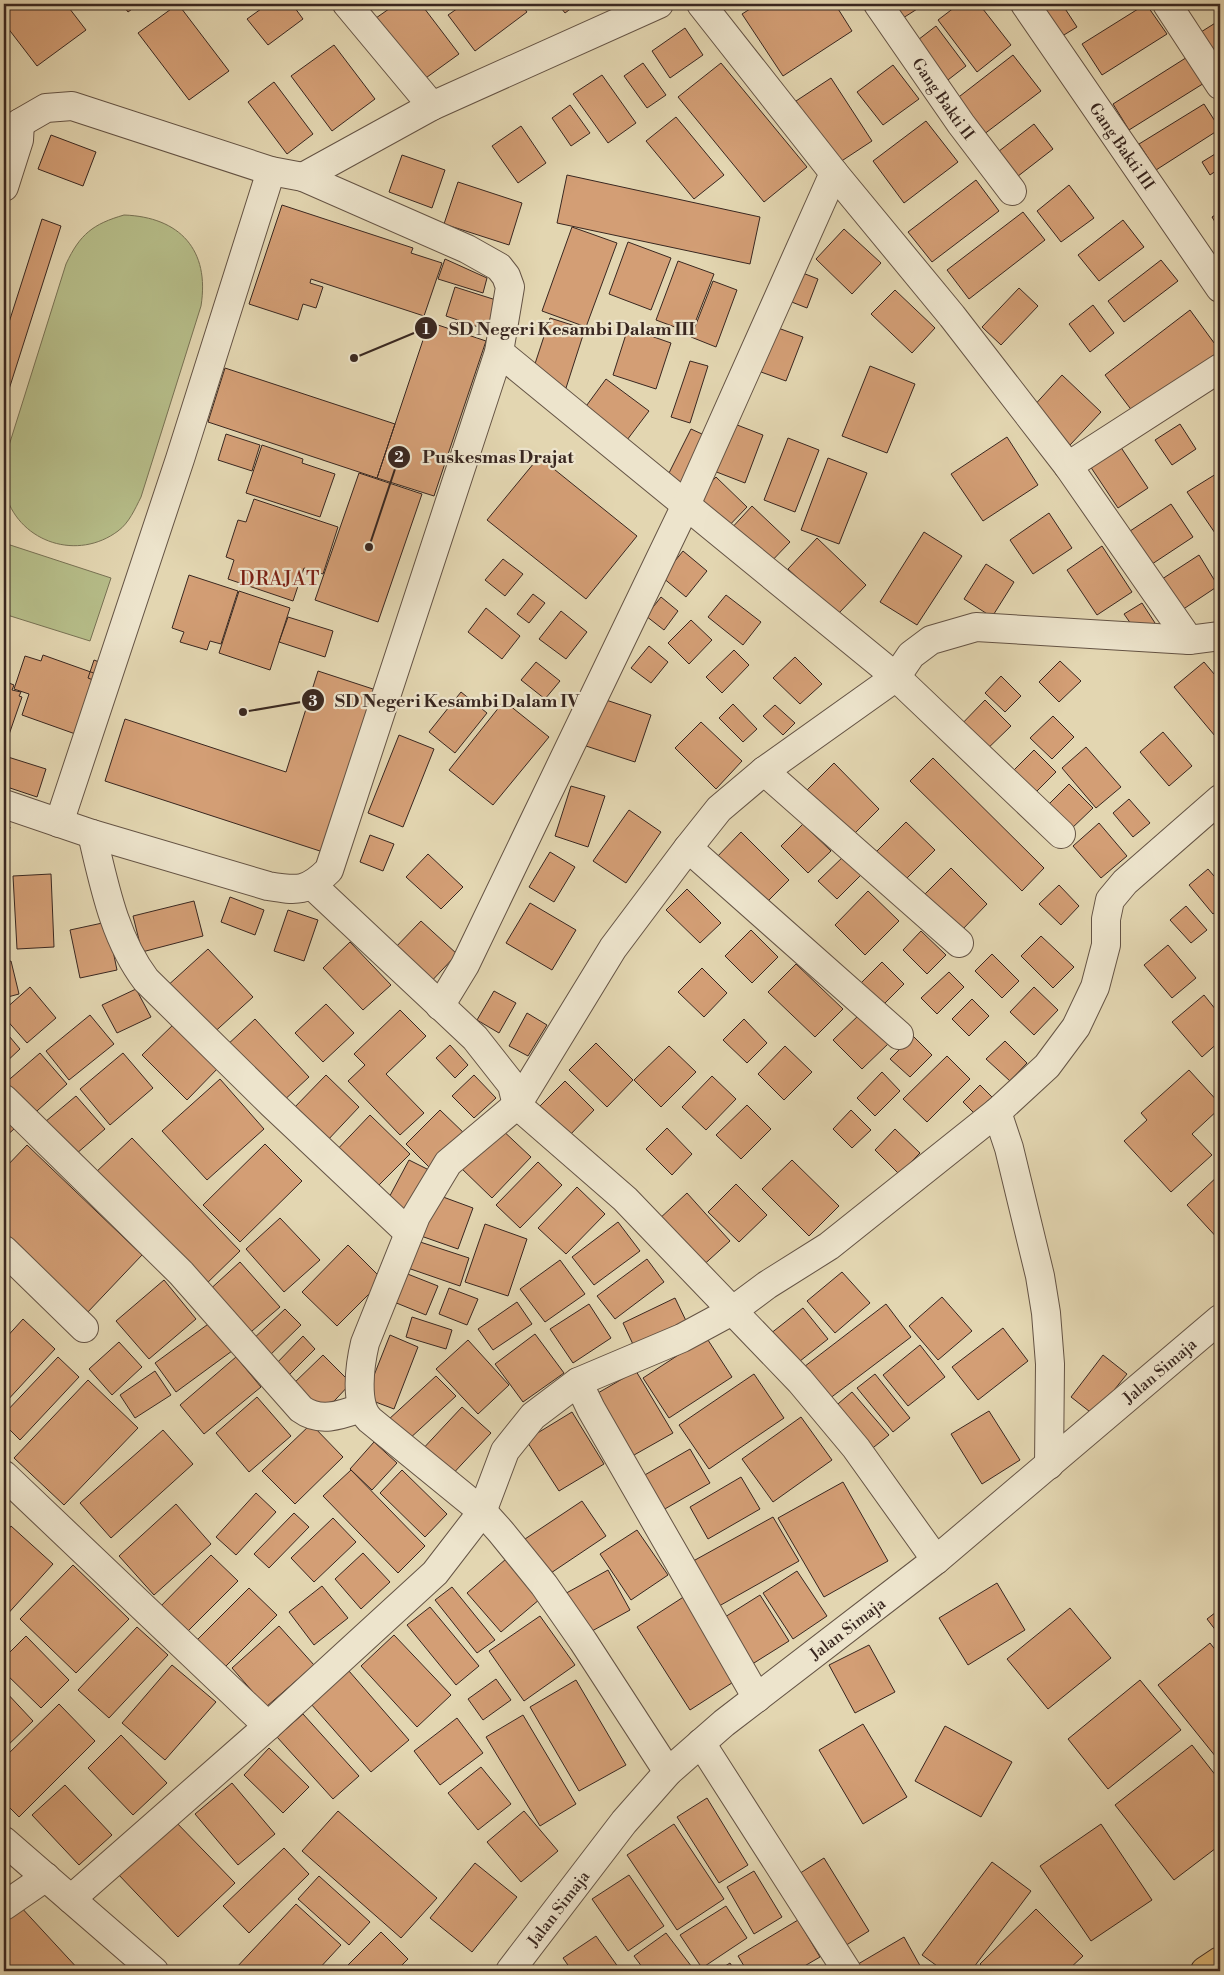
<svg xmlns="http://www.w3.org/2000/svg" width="1224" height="1975" font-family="'Libre Bodoni',serif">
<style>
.green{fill:#b6bd89;stroke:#787254}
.building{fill:#d39e75;stroke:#392720}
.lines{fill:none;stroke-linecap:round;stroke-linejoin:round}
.minor-casing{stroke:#645344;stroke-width:30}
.tertiary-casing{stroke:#645344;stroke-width:30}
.primary-casing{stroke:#392720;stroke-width:30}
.minor{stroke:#ede4cc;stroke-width:28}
.tertiary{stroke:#ede4cc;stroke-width:28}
.primary{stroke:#e2bb78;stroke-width:28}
.labels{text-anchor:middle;stroke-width:4.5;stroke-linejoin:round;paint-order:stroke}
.street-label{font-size:16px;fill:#392720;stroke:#ede4cc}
.quarter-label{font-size:19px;letter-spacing:1px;fill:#7a1f14;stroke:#ede4cc}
.leader{fill:none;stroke:#392720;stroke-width:2}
.callout-dot{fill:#392720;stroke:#ede4cc;stroke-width:2}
.mark-label{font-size:15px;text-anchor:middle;font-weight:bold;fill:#fff}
.callout-label{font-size:18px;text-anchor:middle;font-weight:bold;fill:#392720;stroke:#ede4cc;stroke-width:4.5;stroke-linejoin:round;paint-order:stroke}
</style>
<rect width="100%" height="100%" fill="#e3d6b1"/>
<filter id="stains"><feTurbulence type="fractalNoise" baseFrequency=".004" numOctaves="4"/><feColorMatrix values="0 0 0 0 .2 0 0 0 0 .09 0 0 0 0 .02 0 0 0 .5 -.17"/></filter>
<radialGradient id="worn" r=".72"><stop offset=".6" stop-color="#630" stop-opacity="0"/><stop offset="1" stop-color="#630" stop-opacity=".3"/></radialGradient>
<path class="green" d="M124,215C180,217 210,250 201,306L141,497C135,509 129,523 118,531C78,561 21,543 6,496C1,483 4,468 6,455L66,264C80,234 93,224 124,215Z
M4,543L111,578L90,641L4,614Z"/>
<path class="building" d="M4,4H66L86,30L37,66L4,23Z
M122,4H139L128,12Z
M178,4L229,71L189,100L138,33Z
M268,4H292L303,19L268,45L247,19Z
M396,4H421L459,54L423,80L376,18Z
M464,4H521L527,12L475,51L448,15Z
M558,4H577L565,13Z
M758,4H835L852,31L783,76L742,14Z
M894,4H925L903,18Z
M959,4H979L1011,45L977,72L938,20Z
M1030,4H1062L1077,27L1054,41Z
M1146,4L1167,34L1102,75L1082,44Z
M1220,20V63L1201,32Z
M936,26L966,66L944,83L914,43Z
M685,28L703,55L670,78L652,51Z
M334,45L375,99L332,131L291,76Z
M1192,54L1209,80L1129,130L1113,104Z
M1013,55L1041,91L979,138L951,103Z
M643,63L666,95L647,108L624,76Z
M721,63L807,167L764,202L678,97Z
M893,65L919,99L883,125L857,92Z
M602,75L636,123L608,143L573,94Z
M831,78L872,141L837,164L796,101Z
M274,82L313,134L287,154L248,102Z
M1204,104L1220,129L1156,170L1139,144Z
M570,105L590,133L571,146L552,118Z
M676,117L724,175L694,199L646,141Z
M926,121L958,162L904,203L873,161Z
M1034,124L1053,149L1013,180L994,155Z
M521,126L546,163L518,183L492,146Z
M51,135L96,152L83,186L38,169Z
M1220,151V168L1210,175L1202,162Z
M402,155L445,170L432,208L389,192Z
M567,175L760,217L750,264L557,223Z
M976,180L999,211L932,262L908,232Z
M458,182L522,203L509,245L444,224Z
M1069,185L1094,218L1061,242L1037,211Z
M282,205L413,248L411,253L442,263L424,316L311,279L310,283L323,287L316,308L303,304L298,320L249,304Z
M1023,212L1045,240L969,299L947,270Z
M1220,212V230L1212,217Z
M42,219L61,226L4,405V338Z
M1123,220L1144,247L1099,281L1078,255Z
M572,227L617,243L586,327L542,311Z
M844,229L881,263L852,294L816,259Z
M628,242L671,258L651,310L609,294Z
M445,259L487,278L483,293L438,279Z
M1161,260L1178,281L1124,322L1108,301Z
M678,261L714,274L691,333L656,320Z
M795,270L818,279L807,308L784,299Z
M713,281L737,290L716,347L691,337Z
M455,287L496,300L487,330L446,316Z
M1019,288L1038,306L1001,345L982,327Z
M895,290L935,328L912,353L871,314Z
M1093,305L1114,333L1090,352L1069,324Z
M1190,310L1220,351L1136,416L1105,375Z
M550,318L585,329L566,388L531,376Z
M429,322L486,341L434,496L377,478Z
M628,328L671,343L656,389L613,375Z
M778,328L803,337L786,381L761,372Z
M690,361L708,366L690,423L671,417Z
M870,366L915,384L887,453L842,436Z
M225,368L395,424L377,478L208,422Z
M1062,375L1101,412L1070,445L1031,409Z
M606,379L649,411L627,440L584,409Z
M732,423L763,435L745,483L714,471Z
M1180,424L1196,449L1172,465L1155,440Z
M691,429L713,439L689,489L666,479Z
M226,434L260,445L252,471L218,460Z
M1007,437L1038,485L983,521L951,474Z
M788,438L819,450L795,512L764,500Z
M1118,443L1148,488L1118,508L1088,463Z
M262,445L303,459L302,463L335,474L320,517L246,493Z
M539,457L637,536L586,599L487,520Z
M828,458L867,473L839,544L801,530Z
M359,473L422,494L378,622L315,600Z
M1216,474L1220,480V529L1215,533L1187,492Z
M716,477L747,507L724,531L693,501Z
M254,499L338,527L323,574L304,568L293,601L228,579L234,560L226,557L238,520L246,522Z
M1171,504L1193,537L1143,570L1121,537Z
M752,506L790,542L766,567L729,531Z
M1049,513L1072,548L1033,574L1010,540Z
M924,532L962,556L917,625L880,602Z
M817,538L866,585L837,615L788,569Z
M1102,546L1132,592L1097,615L1067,570Z
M683,551L707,571L686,597L662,577Z
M1199,555L1218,586L1179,612L1159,581Z
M503,559L523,574L505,596L485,580Z
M986,564L1014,582L992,617L964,599Z
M189,575L238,591L221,644L210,641L207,650L180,642L184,632L172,628Z
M239,591L290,608L270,670L219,653Z
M533,594L545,603L529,623L517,614Z
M726,595L761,622L743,645L708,617Z
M661,597L678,611L664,630L646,616Z
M1142,603L1155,623L1138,634L1124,614Z
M486,608L520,636L502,659L468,632Z
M561,611L587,632L566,659L539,639Z
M288,617L333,631L325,657L279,642Z
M691,620L712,640L689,664L668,643Z
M649,646L668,662L651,683L631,668Z
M734,650L749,665L722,693L706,677Z
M43,655L102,676L81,736L22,715L29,694L14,689L25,656L41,661Z
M795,657L822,684L800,704L773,678Z
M94,660L109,666L103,684L88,678Z
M1060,661L1081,681L1059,702L1039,682Z
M536,662L560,681L545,699L521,680Z
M1204,662L1220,681V731L1215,736L1174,687Z
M318,671L376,690L323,852L105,781L125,719L286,772Z
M1001,676L1021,696L1005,712L985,693Z
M4,681L14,685L12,690L21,692L19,696L22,697L4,749Z
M461,692L487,713L455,753L429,732Z
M603,699L651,715L635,762L586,746Z
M985,700L1011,726L981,755L956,730Z
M504,701L549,737L493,805L449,770Z
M733,704L757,729L743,742L719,718Z
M775,705L795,723L783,735L763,716Z
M1053,716L1074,737L1052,759L1030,738Z
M701,722L742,761L716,789L675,748Z
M1163,732L1192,766L1169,786L1140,752Z
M399,735L434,749L403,827L368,813Z
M1086,747L1121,787L1096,808L1062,768Z
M1034,750L1056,772L1031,797L1009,775Z
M8,757L46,769L37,797L4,786V770Z
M933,758L1044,868L1022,891L910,781Z
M834,763L879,809L853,835L807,790Z
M1069,784L1093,808L1070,830L1046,807Z
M571,786L605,796L588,847L555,836Z
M1129,799L1150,823L1133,837L1113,813Z
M629,810L661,832L626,883L593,861Z
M906,822L935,850L904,881L875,853Z
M1099,823L1127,856L1101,878L1073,846Z
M803,824L831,851L808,873L781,846Z
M4,826L10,827L4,853Z
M741,832L789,880L762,907L714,860Z
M370,835L394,844L383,871L360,862Z
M550,852L575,867L554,902L529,887Z
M428,854L463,887L441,909L406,877Z
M845,855L863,873L837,899L818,881Z
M951,868L987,904L961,931L925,894Z
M1208,869L1220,883V908L1213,914L1189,885Z
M51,874L54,947L17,949L13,876Z
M1059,885L1079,906L1061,925L1039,904Z
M687,889L721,923L700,943L666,910Z
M868,891L899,921L865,955L835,925Z
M230,897L264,910L255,935L221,922Z
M194,901L203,936L142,952L133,916Z
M530,903L576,930L552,970L506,943Z
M1186,906L1207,930L1191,943L1170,920Z
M288,910L318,920L304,961L274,951Z
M421,921L457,954L427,986L391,952Z
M107,922L117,970L80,978L70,930Z
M751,930L778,957L752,983L725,956Z
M921,931L946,955L927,974L903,950Z
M1041,936L1074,967L1053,988L1021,956Z
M350,942L391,985L363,1010L323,968Z
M1168,945L1196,978L1172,998L1144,965Z
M208,949L253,997L209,1037L165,988Z
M992,954L1019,981L1002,998L975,971Z
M11,961L19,994L4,998V963Z
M882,962L904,984L882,1006L860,984Z
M796,964L843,1009L815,1037L768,992Z
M702,968L727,993L704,1017L678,992Z
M949,972L964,987L937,1014L921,998Z
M30,987L56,1018L27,1043L4,1017V1010Z
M1034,987L1058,1010L1034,1035L1010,1012Z
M136,989L151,1017L117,1033L102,1005Z
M494,991L516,1003L499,1033L477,1020Z
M1204,995L1220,1015V1041L1202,1057L1172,1022Z
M972,999L989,1016L969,1036L952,1019Z
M326,1004L354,1033L323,1062L295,1033Z
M400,1010L426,1036L386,1074L424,1113L400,1135L348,1081L365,1065L354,1054Z
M527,1013L547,1025L528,1056L509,1046Z
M860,1014L889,1043L862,1069L833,1040Z
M90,1015L114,1044L69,1080L46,1051Z
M255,1019L309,1077L280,1104L225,1047Z
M744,1019L767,1043L747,1063L723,1040Z
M177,1021L221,1065L187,1100L142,1055Z
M4,1030L20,1049L4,1064Z
M913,1036L932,1055L910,1077L890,1059Z
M1005,1041L1027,1063L1010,1081L986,1059Z
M596,1043L633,1080L607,1107L569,1070Z
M450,1045L468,1065L455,1078L436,1058Z
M669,1046L696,1072L661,1107L634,1080Z
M785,1046L812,1072L784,1100L758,1074Z
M40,1053L67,1084L28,1119L4,1092V1084Z
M123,1053L153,1088L110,1125L80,1089Z
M947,1056L970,1079L927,1122L903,1099Z
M1189,1070L1220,1104V1108L1192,1134L1212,1155L1171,1192L1124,1141L1147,1120L1141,1113Z
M882,1072L900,1091L875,1116L857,1098Z
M326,1075L359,1107L326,1142L292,1110Z
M474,1075L496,1098L474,1118L452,1096Z
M712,1076L736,1099L706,1130L682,1107Z
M220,1079L264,1129L207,1180L162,1131Z
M565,1081L594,1110L568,1137L538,1108Z
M980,1085L995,1100L978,1117L963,1102Z
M76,1096L105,1129L69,1160L39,1127Z
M747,1105L771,1129L741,1159L716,1135Z
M440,1110L468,1137L434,1172L406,1144Z
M851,1110L871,1130L852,1148L833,1129Z
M370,1115L410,1154L371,1193L332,1155Z
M4,1118L14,1129L4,1138Z
M498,1126L531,1157L492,1198L459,1166Z
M667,1128L692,1154L672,1175L646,1149Z
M895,1129L920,1153L899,1174L875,1150Z
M132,1138L240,1251L202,1288L94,1174Z
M265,1144L302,1181L240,1242L203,1205Z
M27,1145L142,1255L86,1314L4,1235V1169Z
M409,1160L433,1172L409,1218L385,1205Z
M792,1160L839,1206L809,1236L762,1189Z
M538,1162L562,1185L520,1228L496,1205Z
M1220,1174V1241L1187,1205Z
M736,1184L767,1215L739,1242L708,1212Z
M577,1187L605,1214L566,1254L538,1228Z
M687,1193L730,1241L699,1269L657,1221Z
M435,1194L473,1208L458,1249L421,1236Z
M280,1218L320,1260L284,1292L246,1249Z
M618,1222L640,1251L594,1285L572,1257Z
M485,1224L527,1239L508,1296L465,1282Z
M411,1239L469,1258L460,1286L402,1266Z
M348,1245L383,1280L337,1326L302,1292Z
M647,1259L664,1282L615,1319L597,1296Z
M560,1260L585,1294L545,1322L520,1289Z
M240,1262L280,1307L245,1337L206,1293Z
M400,1271L438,1286L426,1315L389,1300Z
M842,1272L870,1303L835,1333L807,1301Z
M164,1280L196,1319L149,1359L116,1321Z
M449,1288L478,1299L467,1325L439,1314Z
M942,1297L972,1331L938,1360L909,1326Z
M675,1298L691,1331L638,1355L623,1323Z
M517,1302L532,1324L493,1350L478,1329Z
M589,1304L611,1338L573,1363L550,1329Z
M886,1304L911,1337L825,1402L800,1370Z
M803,1308L828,1339L795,1365L770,1334Z
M285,1309L301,1325L266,1359L250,1342Z
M412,1317L452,1330L446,1349L406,1337Z
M23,1319L55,1349L4,1404V1340Z
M211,1322L232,1351L176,1392L155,1363Z
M1003,1328L1028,1361L978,1400L952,1367Z
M535,1334L564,1373L523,1402L495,1364Z
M390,1335L418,1347L394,1409L365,1398Z
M303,1336L315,1349L285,1379L273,1367Z
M706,1337L732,1377L669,1418L643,1378Z
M468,1340L509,1385L478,1414L436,1369Z
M119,1342L142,1367L112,1395L89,1369Z
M920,1345L945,1377L908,1406L883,1375Z
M323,1355L351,1383L322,1414L292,1385Z
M1103,1355L1127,1374L1094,1415L1071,1397Z
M58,1357L79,1377L20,1440L4,1424V1414Z
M236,1357L261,1387L204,1434L180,1405Z
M155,1371L171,1395L135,1418L120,1395Z
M636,1371L673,1433L627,1459L591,1397Z
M754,1374L784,1418L709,1469L679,1425Z
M875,1374L910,1418L893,1432L857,1388Z
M436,1376L456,1396L408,1440L388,1420Z
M88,1380L138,1428L64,1505L14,1458Z
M852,1392L889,1435L869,1451L832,1409Z
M257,1397L291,1436L249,1472L216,1433Z
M462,1407L491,1433L448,1479L419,1453Z
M989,1411L1020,1460L982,1484L951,1434Z
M572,1412L604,1464L559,1491L526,1440Z
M801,1417L832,1460L773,1502L742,1459Z
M311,1424L343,1457L295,1504L262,1471Z
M163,1430L193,1464L111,1538L80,1503Z
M374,1442L397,1463L372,1490L350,1469Z
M690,1449L710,1483L663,1510L643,1476Z
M351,1470L425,1546L398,1573L323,1496Z
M402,1470L447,1514L425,1537L380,1493Z
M741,1477L760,1509L708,1539L690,1507Z
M843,1482L888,1561L824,1597L778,1518Z
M256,1493L276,1512L236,1555L216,1537Z
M582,1501L606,1536L542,1579L519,1543Z
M176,1504L211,1544L154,1595L119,1556Z
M294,1513L309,1527L269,1568L254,1554Z
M773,1517L799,1561L712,1610L686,1565Z
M333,1518L356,1542L314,1582L291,1558Z
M11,1526L53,1564L4,1618V1535Z
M637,1530L668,1575L631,1600L600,1554Z
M363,1553L390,1582L361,1609L335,1579Z
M211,1555L238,1581L180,1639L154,1613Z
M506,1559L540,1599L501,1632L467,1593Z
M73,1565L129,1619L76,1673L20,1619Z
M608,1570L630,1610L583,1636L561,1596Z
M797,1571L827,1616L793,1639L763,1593Z
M997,1583L1025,1630L968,1665L939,1618Z
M322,1586L348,1618L314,1645L289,1612Z
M452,1587L495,1640L477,1653L435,1600Z
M249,1588L277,1615L222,1670L194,1643Z
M760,1595L789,1641L746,1668L717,1622Z
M685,1596L738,1679L690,1710L637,1627Z
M430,1607L479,1666L456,1685L407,1625Z
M1070,1608L1111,1658L1048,1709L1007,1659Z
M1220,1609V1636L1207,1619Z
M540,1616L575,1665L524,1701L489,1651Z
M279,1626L314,1665L266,1707L232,1668Z
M137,1627L168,1655L109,1718L78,1690Z
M394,1635L451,1695L417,1727L361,1666Z
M26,1636L69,1680L41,1708L4,1672V1658Z
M1210,1643L1220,1656V1762L1158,1685Z
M869,1645L895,1692L855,1713L829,1665Z
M172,1665L216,1702L165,1760L122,1723Z
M349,1671L409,1740L371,1772L311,1704Z
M496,1679L511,1700L483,1720L468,1699Z
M576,1680L626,1765L579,1791L530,1707Z
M1140,1680L1181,1730L1108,1789L1068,1739Z
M4,1690L33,1721L4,1749Z
M59,1704L95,1741L19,1817L4,1802V1758Z
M303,1714L359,1776L333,1799L277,1737Z
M523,1715L576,1804L540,1826L486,1737Z
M457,1718L483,1753L440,1785L414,1751Z
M863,1724L907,1797L863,1824L819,1750Z
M945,1726L1012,1762L981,1817L915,1781Z
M121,1735L167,1783L133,1815L88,1768Z
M1192,1745L1220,1781V1845L1174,1880L1115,1805Z
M269,1748L309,1787L283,1813L244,1775Z
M481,1767L511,1804L478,1830L448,1793Z
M232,1783L275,1834L238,1865L195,1814Z
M65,1785L112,1835L79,1865L32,1815Z
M707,1798L748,1865L719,1883L677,1817Z
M338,1811L437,1898L401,1938L302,1851Z
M524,1811L558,1851L521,1882L487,1842Z
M173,1819L235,1883L178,1937L117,1873Z
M674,1824L724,1899L677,1930L627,1855Z
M1101,1824L1152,1900L1091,1941L1040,1866Z
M284,1848L309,1874L249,1933L223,1906Z
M824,1858L869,1931L840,1949L794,1877Z
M992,1862L1031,1891L971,1971H944L922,1955Z
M475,1863L517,1897L472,1952L430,1918Z
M754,1871L782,1917L754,1934L727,1887Z
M629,1875L664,1926L628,1951L592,1899Z
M319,1876L370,1922L349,1945L298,1899Z
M296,1904L341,1945L317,1971H238L235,1969Z
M19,1905L80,1971H4V1918Z
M726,1906L747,1938L702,1968L680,1935Z
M1036,1909L1083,1956L1067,1971H987L980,1964Z
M798,1920L820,1957L796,1971H747L738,1956Z
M381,1932L408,1959L396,1971H342Z
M666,1933L695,1971H645L634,1956Z
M596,1936L621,1971H572L563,1958Z
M904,1937L923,1971H856L853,1967Z
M730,1963L735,1971H717Z"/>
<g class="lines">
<g class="minor-casing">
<g id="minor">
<path d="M347,4L432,106"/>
<path id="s1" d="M878,4L961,124L1012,191"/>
<path id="s2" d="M1025,4L1220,288"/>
<path d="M1167,4L1220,85"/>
<path d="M834,173L952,316L1068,466L1189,640"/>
<path d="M303,177L432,106L659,4"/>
<path d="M4,187L19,140L20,123"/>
<path d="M499,352L896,677L1061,834"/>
<path d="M1068,466L1220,368"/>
<path d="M764,771L959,943"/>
<path d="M4,804L92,834L268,886C298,891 307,892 329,870L499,352L510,287L506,276L499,267L467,249L303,177L271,171L72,106L46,108L20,123"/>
<path d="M59,823L180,459L271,171"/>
<path d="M92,834C104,884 114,938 146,980L272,1104L409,1233"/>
<path d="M688,848L899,1035"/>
<path d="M313,886L475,1038L512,1085L517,1105L625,1199L800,1381L856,1448L936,1560"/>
<path d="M440,1006L465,965L686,505L834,173L701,4"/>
<path d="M4,1099L181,1273L301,1409C320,1423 341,1415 361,1408"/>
<path d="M997,1112L1009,1148L1040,1276L1046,1313L1050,1364L1049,1465"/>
<path d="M4,1250L84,1328"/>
<path d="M578,1382L591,1409L757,1698"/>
<path d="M4,1475L268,1726"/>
<path d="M701,1743L847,1971"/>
<path d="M668,1772L583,1641L544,1585L501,1532L484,1513L370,1420C354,1405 360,1364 365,1343L416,1216L448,1163L517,1105L613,948L688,848L719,809L764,771L896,677L911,655L931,640L976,627L1189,640L1220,636"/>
<path d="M71,1899L268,1726L435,1573L482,1512L505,1451L533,1416L578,1382L682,1338L732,1311L767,1285L829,1246L997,1112L1047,1066L1076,1027L1095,987L1106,945V919L1110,900L1125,882L1220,799"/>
<path d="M4,1906L46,1877"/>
<path id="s3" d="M510,1971L624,1822L668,1772L724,1723L936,1560L1220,1319"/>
</g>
</g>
<g class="tertiary-casing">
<path id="tertiary" d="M4,1841L154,1971"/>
</g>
<g class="primary-casing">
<path id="primary" d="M1205,1971L1220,1961"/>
</g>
<use href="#minor" class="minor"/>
<use href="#tertiary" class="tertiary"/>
<use href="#primary" class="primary"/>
</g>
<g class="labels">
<g class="street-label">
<text dy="6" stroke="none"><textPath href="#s1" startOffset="115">Gang Bakti II</textPath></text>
<text dy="6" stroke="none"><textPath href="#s2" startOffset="172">Gang Bakti III</textPath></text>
<text dy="6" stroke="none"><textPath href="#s3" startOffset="889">Jalan Simaja</textPath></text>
<text dy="6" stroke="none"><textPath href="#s3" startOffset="484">Jalan Simaja</textPath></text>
<text dy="6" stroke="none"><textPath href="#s3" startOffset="79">Jalan Simaja</textPath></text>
</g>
<g class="quarter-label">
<text x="280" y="585">DRAJAT</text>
</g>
</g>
<path class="leader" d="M354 358L426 328M369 547L399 457M243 712L313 700"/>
<g class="callout-dot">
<circle cx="354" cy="358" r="5"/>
<circle cx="369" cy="547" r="5"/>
<circle cx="243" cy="712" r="5"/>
<circle cx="426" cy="328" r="12"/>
<circle cx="399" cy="457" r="12"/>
<circle cx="313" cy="700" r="12"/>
</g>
<g class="mark-label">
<text x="426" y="334">1</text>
<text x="399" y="462">2</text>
<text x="313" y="706">3</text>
</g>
<g class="callout-label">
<text x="572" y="335">SD Negeri Kesambi Dalam III</text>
<text x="498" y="463">Puskesmas Drajat</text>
<text x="457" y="707">SD Negeri Kesambi Dalam IV</text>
</g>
<rect width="1224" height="1975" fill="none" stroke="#e3d6b1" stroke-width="20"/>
<rect x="5" y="5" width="1214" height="1965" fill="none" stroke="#392720" stroke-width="2.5"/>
<rect x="10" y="10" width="1204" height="1955" fill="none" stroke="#392720"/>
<rect width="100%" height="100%" filter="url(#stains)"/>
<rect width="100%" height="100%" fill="url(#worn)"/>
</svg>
